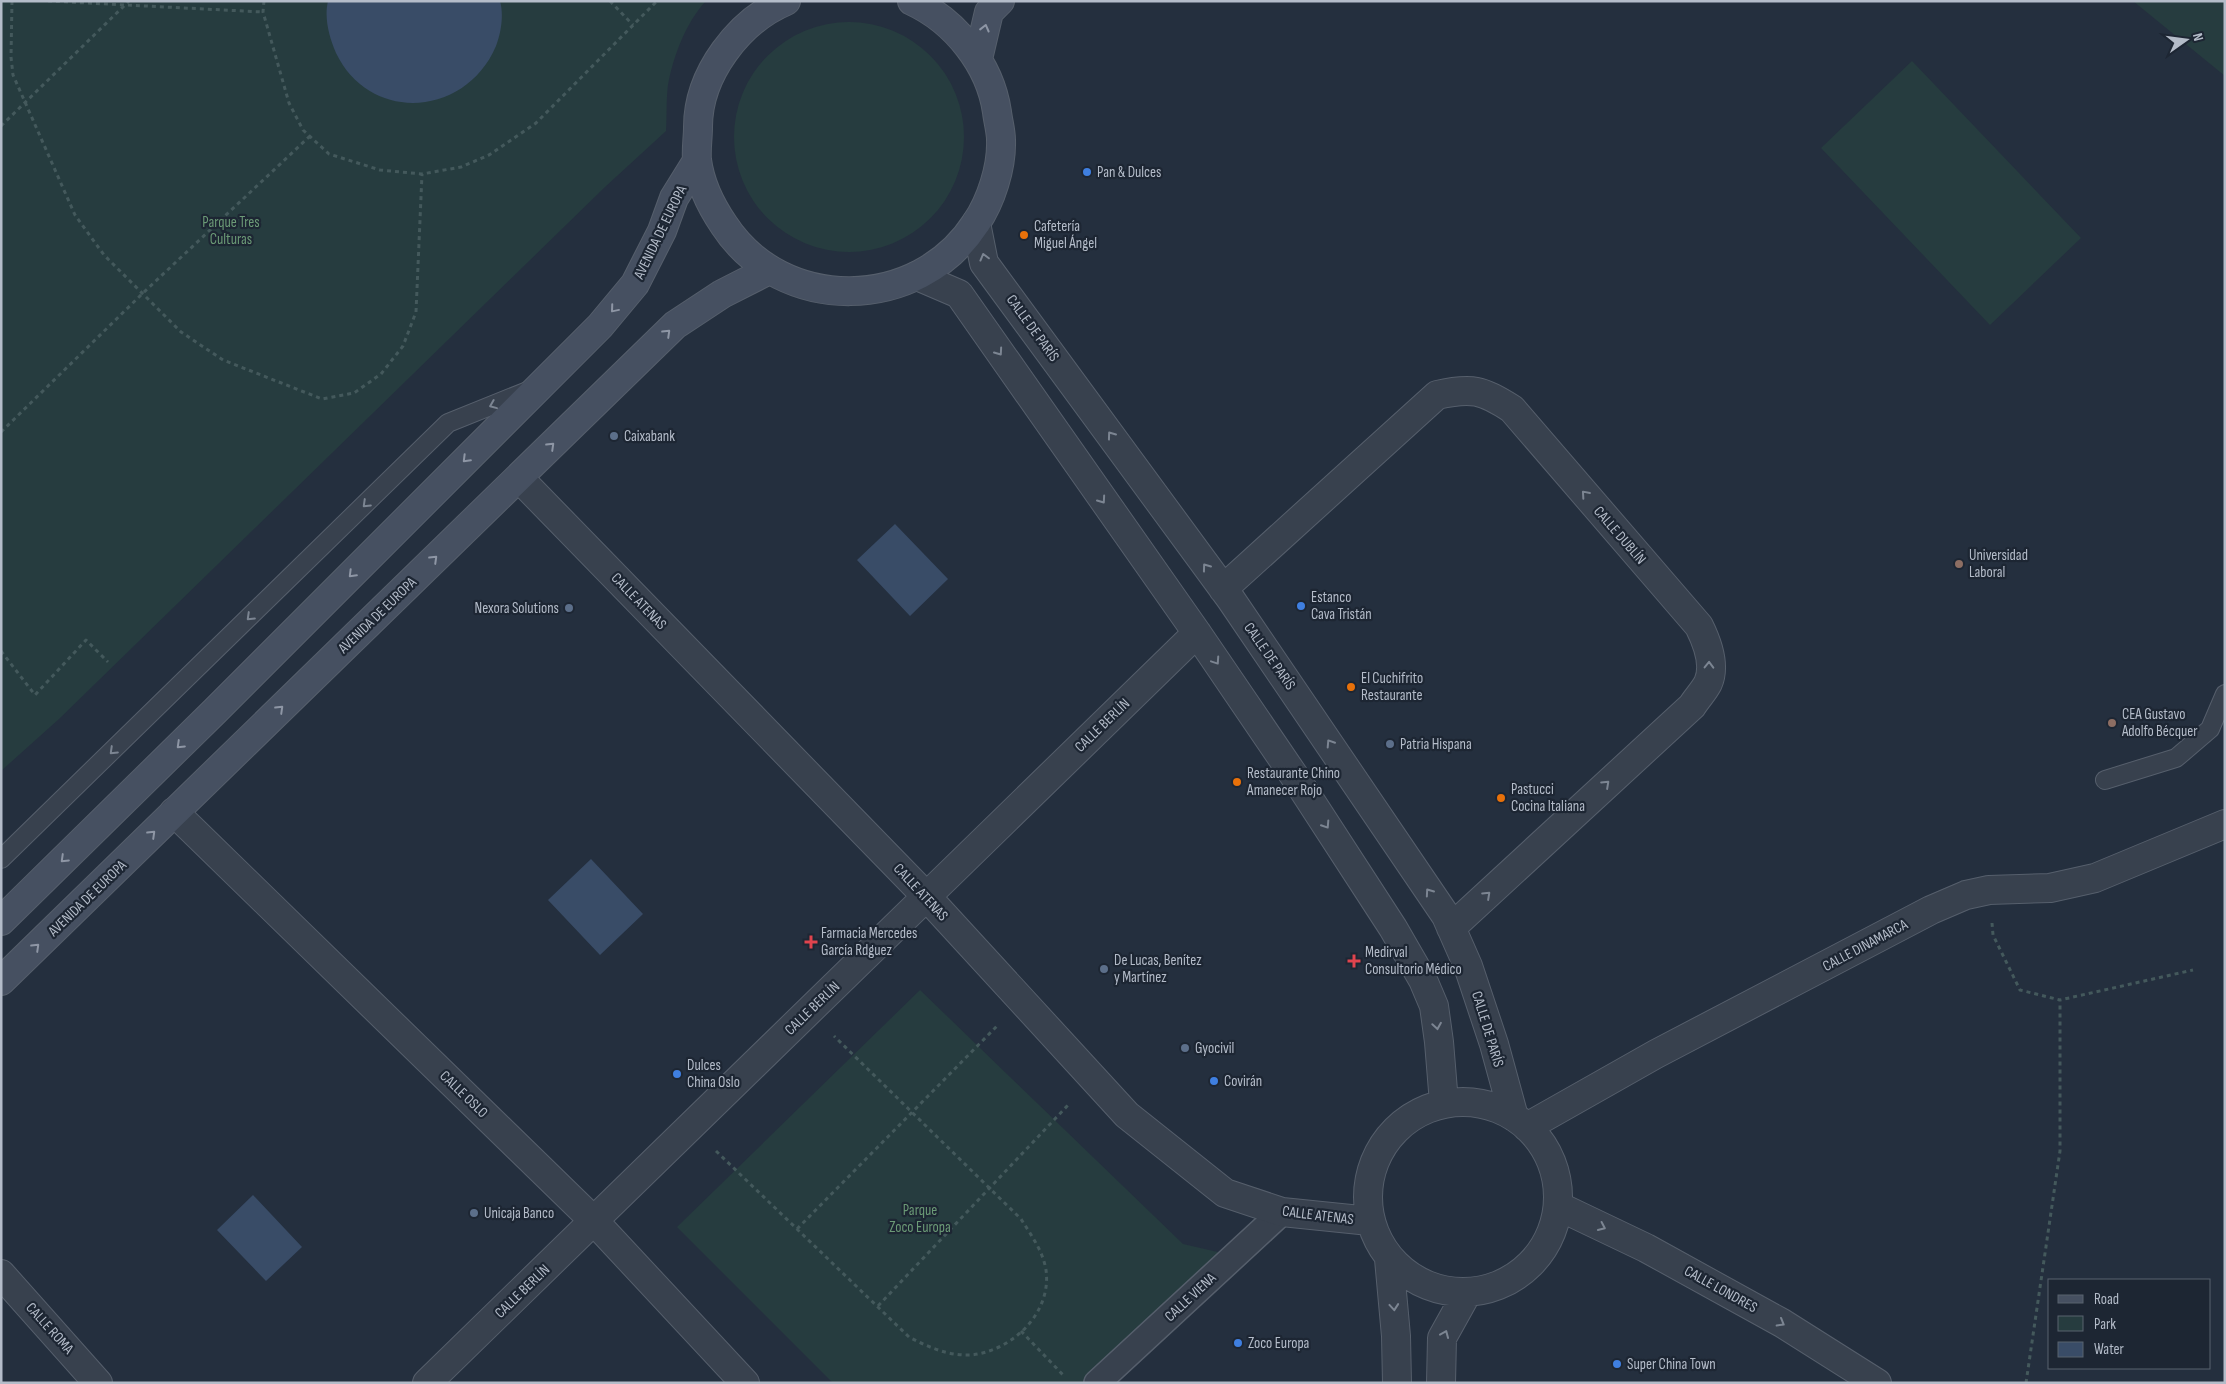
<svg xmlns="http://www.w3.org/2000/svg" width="2226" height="1384" font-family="'Sofia Sans Condensed',sans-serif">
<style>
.green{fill:#263c3f}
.water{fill:#394c67}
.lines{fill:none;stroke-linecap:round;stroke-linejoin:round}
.service-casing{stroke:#565f6c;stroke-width:20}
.pedestrian-casing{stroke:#565f6c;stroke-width:28}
.minor-casing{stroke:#565f6c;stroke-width:30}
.secondary-casing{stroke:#565f6c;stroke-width:30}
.path{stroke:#44595c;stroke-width:3;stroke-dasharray:4 4;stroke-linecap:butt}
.service{stroke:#38414e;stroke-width:18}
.pedestrian{stroke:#38414e;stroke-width:25}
.minor{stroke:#38414e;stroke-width:28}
.secondary{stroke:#465061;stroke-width:28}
.oneway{stroke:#8e96a5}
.oneway2{stroke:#7c8592}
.shop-dot{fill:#3f7fe0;stroke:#1d2633;stroke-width:2}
.food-dot{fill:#e8710a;stroke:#1d2633;stroke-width:2}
.service-dot{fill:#5c6f8a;stroke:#1d2633;stroke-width:2}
.education-dot{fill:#8d6e63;stroke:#1d2633;stroke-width:2}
.health-dot{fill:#e0444e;stroke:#1d2633;stroke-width:2}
.labels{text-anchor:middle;stroke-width:4.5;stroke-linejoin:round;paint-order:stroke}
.poi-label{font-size:15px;fill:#b4bcc9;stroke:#1d2633;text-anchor:start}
.park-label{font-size:15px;fill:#6b9a76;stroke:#1d2633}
.street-label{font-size:15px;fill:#b4bcc9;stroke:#1d2633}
</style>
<rect width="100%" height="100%" fill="#242f3e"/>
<path class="green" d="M1,1H706C686,22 673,57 668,85C666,100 667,116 666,131L605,187L59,719L1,771Z
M2133,1H2225V76Z
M734 137a115 115 0 1 1 230 0a115 115 0 1 1-230 0Z
M1912,61L2081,238L1990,325L1821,148Z
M920,990L1183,1244L1222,1253L1084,1383H833L677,1227Z"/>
<path class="water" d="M328,1H500C504,15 501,33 496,46C466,117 370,124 336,53C329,37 324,18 328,1Z
M895,524L948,579L910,616L857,560Z
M591,859L643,914L600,955L548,900Z
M253,1195L302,1247L266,1281L217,1230Z"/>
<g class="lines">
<g class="service-casing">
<path id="service" d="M2105,780L2176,758L2210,729L2225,694
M1,859L448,423L530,390"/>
</g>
<g class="pedestrian-casing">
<path id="pedestrian" d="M1097,1383L1282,1212"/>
</g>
<g class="minor-casing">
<path id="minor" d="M976,223L984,263L1230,598L1446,916L1468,966L1494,1044L1514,1117
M917,276L959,294L1197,633L1295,777L1393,928L1423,980L1434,1006L1439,1042L1444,1103
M519,478L926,896L1127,1115L1225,1193L1282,1212L1370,1221
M1223,589L1437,395C1472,387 1483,390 1512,409L1699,626C1707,642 1716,665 1708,683C1704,691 1697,698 1692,706L1451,928
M174,812L594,1221L745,1383
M1368 1197a95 95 0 1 1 190 0a95 95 0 1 1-190 0Z
M1527,1127L1656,1054L1931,910L1966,895L1989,890L2050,888L2095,878L2225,824
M1558,1206L1646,1248L1782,1323L1877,1383
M1389,1259L1396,1336L1397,1383
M1,1274L98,1383
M427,1383L1197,633
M1441,1383L1442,1338L1467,1293"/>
</g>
<g class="secondary-casing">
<path id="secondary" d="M786,1C739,21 698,74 698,127C698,138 696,149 697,160C700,183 711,206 724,225C782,314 918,313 976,223C991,201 1002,167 1001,140C1001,131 998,121 997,112C990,64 955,21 912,1
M978,59L989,12L1000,1
M1,921L215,711L600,326L635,284L662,231L674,198L697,161
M1,981L675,325L722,294L769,270"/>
</g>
<path class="path" d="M12,1L11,57L13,75L75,215L104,255L181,332L223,360L322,399L354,393L381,374L403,346L416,312L422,174
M48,1L263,12
M264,1L263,12L289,103L303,130L329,154L380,170L422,174L461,167L489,155L536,123L657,1
M610,1L633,25
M1,126L129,1
M1,432L142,294L310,136
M1,651L35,695L86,640L108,662
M1992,923L1993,935L2020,990L2060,1000L2193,970
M716,1151L909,1337C928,1347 948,1356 971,1355C1012,1351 1052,1313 1046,1270C1043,1251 1031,1235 1021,1219L834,1036
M797,1229L998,1025
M878,1306L1070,1103
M1021,1331L1065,1377
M2026,1383L2060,1151V1000"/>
<use href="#service" class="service"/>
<use href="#pedestrian" class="pedestrian"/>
<use href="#minor" class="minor"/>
<use href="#secondary" class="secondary"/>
</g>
<defs><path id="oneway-chevron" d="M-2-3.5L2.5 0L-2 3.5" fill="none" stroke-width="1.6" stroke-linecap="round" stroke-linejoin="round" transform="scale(1.25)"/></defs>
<g class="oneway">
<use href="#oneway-chevron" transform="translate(985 28) rotate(-76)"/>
<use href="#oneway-chevron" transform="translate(614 309) rotate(130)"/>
<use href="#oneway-chevron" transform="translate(667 333) rotate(-44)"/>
<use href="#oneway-chevron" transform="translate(551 446) rotate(-44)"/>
<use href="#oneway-chevron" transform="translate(466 459) rotate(135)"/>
<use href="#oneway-chevron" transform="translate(434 559) rotate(-44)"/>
<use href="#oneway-chevron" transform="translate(352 574) rotate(135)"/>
<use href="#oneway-chevron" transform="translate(280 709) rotate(-44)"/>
<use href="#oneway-chevron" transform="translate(180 745) rotate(136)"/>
<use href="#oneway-chevron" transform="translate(152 834) rotate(-44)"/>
<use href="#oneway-chevron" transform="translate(64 859) rotate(136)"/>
<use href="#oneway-chevron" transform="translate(36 947) rotate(-44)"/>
</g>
<g class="oneway2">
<use href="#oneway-chevron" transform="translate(984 257) rotate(-105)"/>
<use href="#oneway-chevron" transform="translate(999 352) rotate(55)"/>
<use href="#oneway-chevron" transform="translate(493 405) rotate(158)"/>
<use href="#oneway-chevron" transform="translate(1111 435) rotate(-126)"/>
<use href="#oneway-chevron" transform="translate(1585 494) rotate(-131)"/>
<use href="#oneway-chevron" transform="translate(1102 500) rotate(55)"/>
<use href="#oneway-chevron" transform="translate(366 504) rotate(136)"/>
<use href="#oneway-chevron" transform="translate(1206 567) rotate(-126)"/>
<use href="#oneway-chevron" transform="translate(250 617) rotate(136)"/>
<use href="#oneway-chevron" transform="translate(1216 661) rotate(56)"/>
<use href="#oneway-chevron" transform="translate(1709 665) rotate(-89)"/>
<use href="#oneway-chevron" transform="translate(1330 743) rotate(-123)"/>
<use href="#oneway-chevron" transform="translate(113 751) rotate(136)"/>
<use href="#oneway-chevron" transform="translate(1606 784) rotate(-43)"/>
<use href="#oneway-chevron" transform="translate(1326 825) rotate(57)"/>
<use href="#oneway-chevron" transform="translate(1429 892) rotate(-125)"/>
<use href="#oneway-chevron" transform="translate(1487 895) rotate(-43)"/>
<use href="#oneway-chevron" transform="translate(1437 1026) rotate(81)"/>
<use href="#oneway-chevron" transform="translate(1602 1227) rotate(25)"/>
<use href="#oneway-chevron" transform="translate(1394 1307) rotate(85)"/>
<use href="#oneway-chevron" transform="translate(1781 1323) rotate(30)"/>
<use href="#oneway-chevron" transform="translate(1445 1334) rotate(-67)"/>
</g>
<g class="shop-dot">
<circle cx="1087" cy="172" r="5"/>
<circle cx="1301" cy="606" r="5"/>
<circle cx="677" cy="1074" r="5"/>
<circle cx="1214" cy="1081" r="5"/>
<circle cx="1238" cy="1343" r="5"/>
<circle cx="1617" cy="1364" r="5"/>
</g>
<g class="food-dot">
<circle cx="1024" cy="235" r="5"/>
<circle cx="1351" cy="687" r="5"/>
<circle cx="1237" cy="782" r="5"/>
<circle cx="1501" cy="798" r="5"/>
</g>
<g class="service-dot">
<circle cx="614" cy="436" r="5"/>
<circle cx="569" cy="608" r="5"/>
<circle cx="1390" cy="744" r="5"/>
<circle cx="1104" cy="969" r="5"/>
<circle cx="1185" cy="1048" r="5"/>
<circle cx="474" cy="1213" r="5"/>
</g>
<g class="education-dot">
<circle cx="1959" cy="564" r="5"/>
<circle cx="2112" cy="723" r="5"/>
</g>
<g class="health-dot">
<path d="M808.5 934.5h5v5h5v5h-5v5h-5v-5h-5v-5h5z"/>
<path d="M1351.5 953.5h5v5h5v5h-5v5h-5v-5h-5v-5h5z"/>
</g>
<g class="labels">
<g class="poi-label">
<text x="1097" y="177">Pan &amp; Dulces</text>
<text x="1034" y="231">Cafetería<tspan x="1034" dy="17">Miguel Ángel</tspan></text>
<text x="624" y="441">Caixabank</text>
<text x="1969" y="560">Universidad<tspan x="1969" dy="17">Laboral</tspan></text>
<text x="1311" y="602">Estanco<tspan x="1311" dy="17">Cava Tristán</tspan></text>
<text x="559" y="613" text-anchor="end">Nexora Solutions</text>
<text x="1361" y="683">El Cuchifrito<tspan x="1361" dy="17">Restaurante</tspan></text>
<text x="2122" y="719">CEA Gustavo<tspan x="2122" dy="17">Adolfo Bécquer</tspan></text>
<text x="1400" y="749">Patria Hispana</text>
<text x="1247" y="778">Restaurante Chino<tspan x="1247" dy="17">Amanecer Rojo</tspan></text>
<text x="1511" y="794">Pastucci<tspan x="1511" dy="17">Cocina Italiana</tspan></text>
<text x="821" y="938">Farmacia Mercedes<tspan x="821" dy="17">García Rdguez</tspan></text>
<text x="1365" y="957">Medirval<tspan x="1365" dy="17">Consultorio Médico</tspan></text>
<text x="1114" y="965">De Lucas, Benítez<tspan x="1114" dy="17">y Martínez</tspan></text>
<text x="1195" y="1053">Gyocivil</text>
<text x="687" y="1070">Dulces<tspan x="687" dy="17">China Oslo</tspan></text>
<text x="1224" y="1086">Covirán</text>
<text x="484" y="1218">Unicaja Banco</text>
<text x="1248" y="1348">Zoco Europa</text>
<text x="1627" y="1369">Super China Town</text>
</g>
<g class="park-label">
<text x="231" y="227">Parque Tres<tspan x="231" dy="17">Culturas</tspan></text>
<text x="920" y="1215">Parque<tspan x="920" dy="17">Zoco Europa</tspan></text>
</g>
<g class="street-label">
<text transform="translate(660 232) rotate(-64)" y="5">AVENIDA DE EUROPA</text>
<text transform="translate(1033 328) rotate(54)" y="5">CALLE DE PARÍS</text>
<text transform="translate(1620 535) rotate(49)" y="5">CALLE DUBLÍN</text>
<text transform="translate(639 601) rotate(46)" y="5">CALLE ATENAS</text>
<text transform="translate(377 615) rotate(-44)" y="5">AVENIDA DE EUROPA</text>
<text transform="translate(1270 656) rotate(55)" y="5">CALLE DE PARÍS</text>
<text transform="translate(1102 725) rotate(-44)" y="5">CALLE BERLÍN</text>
<text transform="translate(921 892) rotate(47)" y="5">CALLE ATENAS</text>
<text transform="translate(87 898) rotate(-44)" y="5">AVENIDA DE EUROPA</text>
<text transform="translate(1865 945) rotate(-28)" y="5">CALLE DINAMARCA</text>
<text transform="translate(812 1008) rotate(-44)" y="5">CALLE BERLÍN</text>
<text transform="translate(1488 1029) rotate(73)" y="5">CALLE DE PARÍS</text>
<text transform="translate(464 1094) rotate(44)" y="5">CALLE OSLO</text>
<text transform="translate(1318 1215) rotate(7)" y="5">CALLE ATENAS</text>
<text transform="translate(1721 1289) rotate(29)" y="5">CALLE LONDRES</text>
<text transform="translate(522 1291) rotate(-44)" y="5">CALLE BERLÍN</text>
<text transform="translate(1190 1297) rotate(-43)" y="5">CALLE VIENA</text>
<text transform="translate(50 1328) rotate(48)" y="5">CALLE ROMA</text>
</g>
</g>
<rect width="2226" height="1384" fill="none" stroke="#b4bcc9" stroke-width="5"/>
<rect x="2048" y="1279" width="162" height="90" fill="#1d2633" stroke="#59626f"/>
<rect x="2058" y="1295" width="25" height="8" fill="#465061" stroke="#59626f"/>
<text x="2094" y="1304" font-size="15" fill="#b4bcc9">Road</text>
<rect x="2058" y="1316" width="25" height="15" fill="#263c3f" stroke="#59626f"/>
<text x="2094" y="1329" font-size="15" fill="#b4bcc9">Park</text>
<rect x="2058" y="1342" width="25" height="15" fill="#394c67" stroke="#59626f"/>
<text x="2094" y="1354" font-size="15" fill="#b4bcc9">Water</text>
<g transform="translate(2186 40) rotate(76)" stroke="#1d2633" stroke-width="4" paint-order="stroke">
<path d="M0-4L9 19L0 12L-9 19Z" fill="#b4bcc9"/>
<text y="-8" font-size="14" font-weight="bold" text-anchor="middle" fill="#b4bcc9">N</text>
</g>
</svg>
